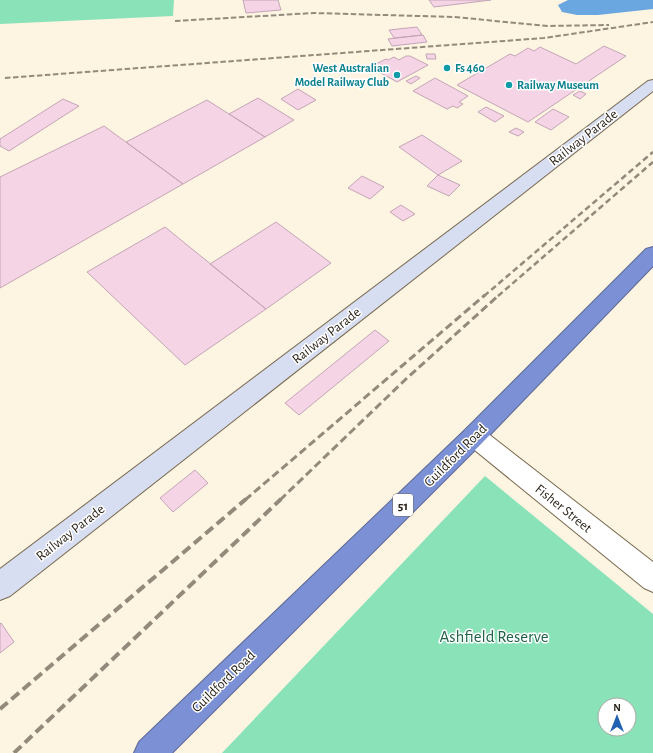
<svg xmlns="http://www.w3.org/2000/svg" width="653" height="753" font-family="'Alegreya Sans',sans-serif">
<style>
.green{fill:#8ae2b9;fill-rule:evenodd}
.water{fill:#6aa6e0}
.building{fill:#f4d4e5;stroke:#c4a5b6}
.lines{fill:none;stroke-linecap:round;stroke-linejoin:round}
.street-casing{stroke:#78694f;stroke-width:2}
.secondary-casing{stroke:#78694f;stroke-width:2}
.highway-casing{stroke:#5f6a94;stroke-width:2}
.street{fill:#fff;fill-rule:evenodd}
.secondary{fill:#d7def2;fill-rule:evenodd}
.highway{fill:#7b90d5;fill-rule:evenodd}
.rail-far3{stroke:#938a7c;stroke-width:2;stroke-dasharray:5.5 2.5;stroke-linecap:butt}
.rail-far2{stroke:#938a7c;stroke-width:2.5;stroke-dasharray:6 3.5;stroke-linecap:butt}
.rail-far1{stroke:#938a7c;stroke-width:3;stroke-dasharray:8 4;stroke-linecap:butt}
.rail{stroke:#938a7c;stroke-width:4;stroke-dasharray:10 5;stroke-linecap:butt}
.culture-dot{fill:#0f9aa8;stroke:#fff;stroke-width:1.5}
.labels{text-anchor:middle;stroke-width:3;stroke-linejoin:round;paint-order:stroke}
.far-culture-label{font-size:12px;font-weight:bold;fill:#0d838f;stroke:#fff;text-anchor:start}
.shield{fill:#fff;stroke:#6b665f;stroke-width:1}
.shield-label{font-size:13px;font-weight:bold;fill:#2b241a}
.street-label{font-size:14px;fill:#2b241a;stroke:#fff}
.near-park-label{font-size:17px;fill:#216449;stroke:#fff}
</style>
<rect width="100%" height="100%" fill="#fef4e2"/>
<path class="green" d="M0,0H174L173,16L0,24Z
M485,476L653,614V753H222ZM605,705H629V729H605Z"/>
<path class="water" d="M568,0H653V9L598,15H577L562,12L558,5Z"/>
<path class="building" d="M243,0H278L281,10L246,13Z
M429,0H491L434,7Z
M417,27L422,35L394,38L389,30Z
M423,35L427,42L392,46L388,39Z
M604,46L626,56L528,122L457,85L510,54L515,56L528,48L534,51L540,47L576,64Z
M426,54H435L436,59H427Z
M406,56H410L428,65L397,82L370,67L386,59L388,60L394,57L399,60Z
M416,76L420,78L411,84L406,81Z
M435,78L468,96L459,102L463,104L457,108L453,106L447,109L413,91Z
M298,89L316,100L298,110L281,99Z
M580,91L586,94L580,99L573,95Z
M258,98L294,120L265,137L229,114Z
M63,99L79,106L9,151L0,146V139Z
M207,100L265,137L183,184L126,142Z
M486,107L504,116L495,122L478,112Z
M553,109L569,117L551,130L535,122Z
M104,126L183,184L0,288V177Z
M516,128L524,132L518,136L509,132Z
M422,135L462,161L438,175L399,147Z
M438,175L460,185L449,196L427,186Z
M362,176L384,187L370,199L348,188Z
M401,205L415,214L403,221L390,212Z
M276,222L331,263L266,309L210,264Z
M165,227L266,309L185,365L87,272Z
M375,330L389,341L299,415L285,403Z
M195,470L208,483L173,512L160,498Z
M1,623L14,642L0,653V624Z"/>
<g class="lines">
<g class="street-casing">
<path id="street" d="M474,426L482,429L653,562V592L644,588L466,443L462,436L466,429Z"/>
</g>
<g class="secondary-casing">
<path id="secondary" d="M653,80V91L10,596L0,600V569L648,81Z"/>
</g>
<g class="highway-casing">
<path id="highway" d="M653,247V266L482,443L172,753H134L139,742L466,429L646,249Z"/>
</g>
<use href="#street" class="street"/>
<use href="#secondary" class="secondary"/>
<use href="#highway" class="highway"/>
<path class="rail-far3" d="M175,21L314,13L454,17L548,26L609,25
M5,78L544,38L653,22"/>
<path class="rail-far2" d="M484,296L653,152
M498,296L653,162"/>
<path class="rail-far1" d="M245,500L485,295
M280,500L406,379L499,295"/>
<path class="rail" d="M0,709L246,499
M14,753L281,499"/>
</g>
<g class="culture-dot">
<circle cx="447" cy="68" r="4"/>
<circle cx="397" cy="75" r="4"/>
<circle cx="509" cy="85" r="4"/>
</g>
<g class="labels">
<g class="far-culture-label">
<text x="389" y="72" text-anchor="end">West Australian<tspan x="389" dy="14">Model Railway Club</tspan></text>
<text x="455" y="72">Fs 460</text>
<text x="517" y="89">Railway Museum</text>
</g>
<rect class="shield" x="393" y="494" width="20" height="22" rx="3"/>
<g class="shield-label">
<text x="403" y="510">51</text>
</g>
<g class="street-label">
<text transform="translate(583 137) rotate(-38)" y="5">Railway Parade</text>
<text transform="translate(326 335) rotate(-38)" y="5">Railway Parade</text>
<text transform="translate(455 455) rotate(-45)" y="5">Guildford Road</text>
<text transform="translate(564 508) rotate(39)" y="5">Fisher Street</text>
<text transform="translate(70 532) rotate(-38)" y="5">Railway Parade</text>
<text transform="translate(223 681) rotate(-44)" y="5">Guildford Road</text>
</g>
<g class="near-park-label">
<text x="494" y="642">Ashfield Reserve</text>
</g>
</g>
<g transform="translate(617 717)"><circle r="19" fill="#ffffff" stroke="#aaa7a3"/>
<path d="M0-3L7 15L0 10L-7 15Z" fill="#2161b2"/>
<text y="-6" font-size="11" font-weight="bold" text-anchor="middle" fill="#2b241a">N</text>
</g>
</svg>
